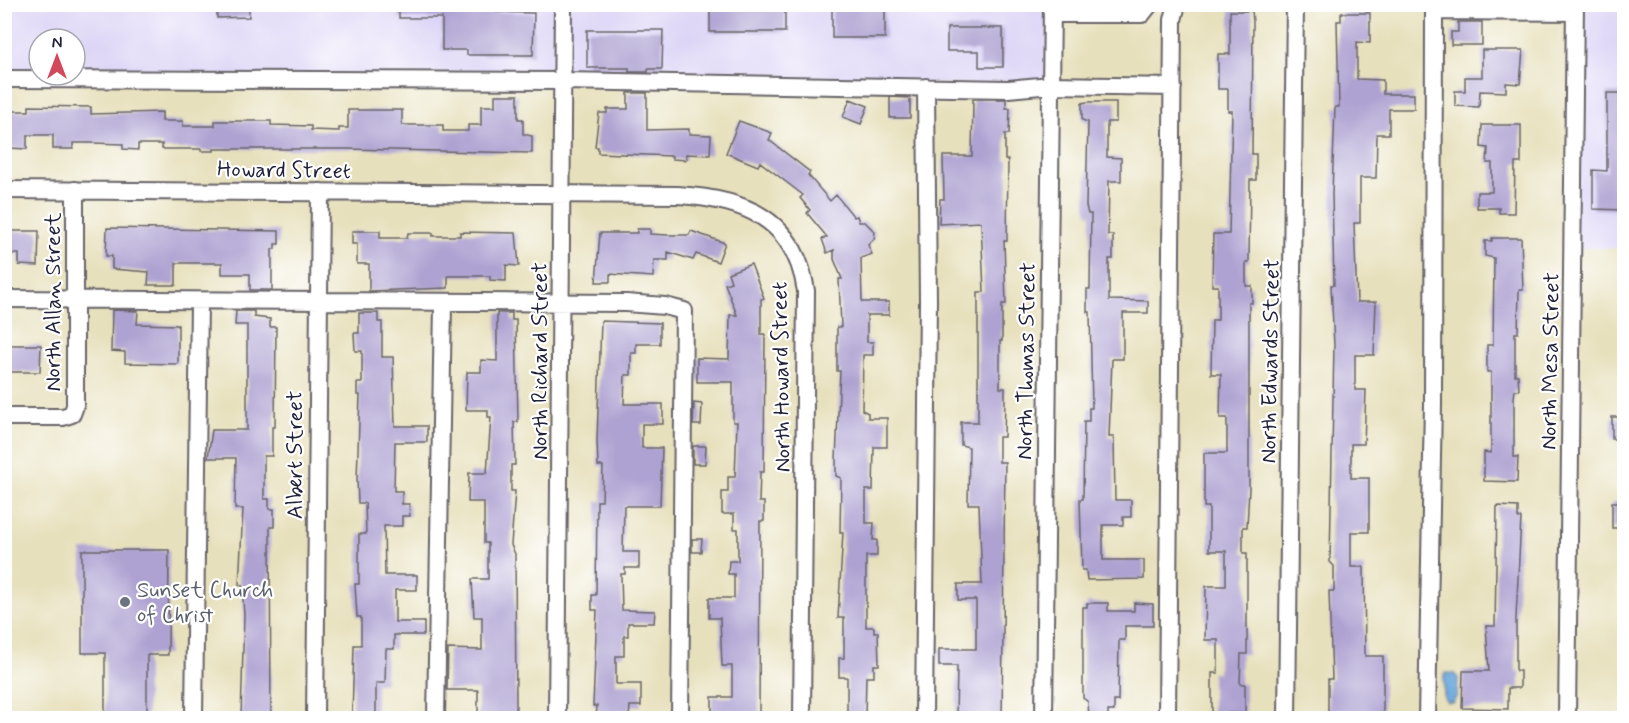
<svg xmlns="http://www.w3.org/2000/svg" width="1629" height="723" font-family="Mynerve,sans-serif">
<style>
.built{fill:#ddd5f6;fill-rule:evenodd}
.water{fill:#6ba9dd;stroke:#46668c;stroke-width:1.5}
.building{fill:#aea2d2}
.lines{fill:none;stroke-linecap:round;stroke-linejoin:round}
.minor-casing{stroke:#676468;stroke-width:20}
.minor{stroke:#fff;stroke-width:16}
.worship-dot{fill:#6b7280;stroke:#fff;stroke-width:2}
.labels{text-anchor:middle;stroke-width:4.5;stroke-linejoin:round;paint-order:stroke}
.street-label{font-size:22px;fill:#22223b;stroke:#fff}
.worship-label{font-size:22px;fill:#5b616d;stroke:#fff;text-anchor:start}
</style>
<rect width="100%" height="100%" fill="#fff"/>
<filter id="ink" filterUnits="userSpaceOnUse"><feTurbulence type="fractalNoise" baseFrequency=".0167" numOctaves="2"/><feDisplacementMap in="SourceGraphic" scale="12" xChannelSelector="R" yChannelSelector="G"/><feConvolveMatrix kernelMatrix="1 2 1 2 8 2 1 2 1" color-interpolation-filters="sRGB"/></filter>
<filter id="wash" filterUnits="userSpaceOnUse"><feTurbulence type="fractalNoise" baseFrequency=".008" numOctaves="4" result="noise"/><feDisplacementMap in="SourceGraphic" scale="24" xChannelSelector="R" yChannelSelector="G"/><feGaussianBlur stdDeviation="1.35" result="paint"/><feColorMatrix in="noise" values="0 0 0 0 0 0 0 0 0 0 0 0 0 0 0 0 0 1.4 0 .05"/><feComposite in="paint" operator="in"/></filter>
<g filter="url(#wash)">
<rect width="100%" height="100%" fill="#e7e0bc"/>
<path class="built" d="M5,5H1052L1051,85L5,79ZM39,39H75V75H39Z
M1575,5H1624V248H1572Z"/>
<path class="water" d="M1446,673L1454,674L1458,678L1457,695L1453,702H1447L1444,696V677Z"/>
<g id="blocks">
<path class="building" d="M217,4H249V17L217,18Z
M399,4H496V12L534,13L533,55H467V50H442V18H399Z
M710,4H785V32H710Z
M832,4H885V38H832Z
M1230,11H1252L1253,22L1252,154H1256V180H1250L1249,262H1246V286H1252V303H1249V489L1247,527H1243V553H1247V654H1241L1240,684H1245V713H1212V673H1218V640H1205L1206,586H1226V551H1209V507H1204V453H1227V418H1220L1221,374H1211L1212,320H1218V286H1212L1213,234H1229L1232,111H1228V89H1218V54H1230Z
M1341,13H1370V43L1357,42V79L1383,80V94H1414V109H1389V134H1377L1376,178H1360V223H1354L1357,302H1376L1374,355H1355V390H1366L1364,444H1351V478H1369V532H1351V567H1364L1365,656H1383V718H1328V679H1332L1329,591H1334V566L1330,562L1334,345L1331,285H1334L1332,194L1335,107H1339L1337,21H1341Z
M1458,22H1482V45H1451V32H1458Z
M947,28H1003V67H979V51H947Z
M587,30H663L662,69H648V72H629V68H587Z
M1482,50H1523L1520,84L1506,83V92L1480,91L1479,107L1455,106V91H1465V77H1482Z
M628,93H647V130L689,129V134L711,135L710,155L686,154V160L672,159V156L598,153V147H595L599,113H607V109H628Z
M1607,93H1624V210L1593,209V170L1607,171Z
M495,95H518V119H523V134L532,136V153L346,149H214V151H201V149H162V144H138V150L123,149V144L92,143H73V149H53V135H27V149L9,148V111H29V106L91,107V114L162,112V121H183V126H215V121H271V125L311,126V130L339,131V128H348V110H402V125H443V131H468V125H481V106H495Z
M890,97L910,98V118H890Z
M850,99L868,106L861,124L843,117Z
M973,99H1006V108H1010L1009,134H1005V160H1008L1007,241H1004L1006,304H1002V341H1000V388H1005V401L1004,437H999V462H1005L1002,718H956L957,666H939V649H976V600H958V584H982L979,504H968L969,447L961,445V422H978V292H984L981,222L939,224L940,199H944L943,156H972Z
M1087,102H1116V122H1107V157L1121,158V181H1109L1108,235H1113V259H1109V300L1148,301V313H1123V359H1112L1109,437H1114L1115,500H1131V517H1123V525H1103V560H1144V579L1087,580L1086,570H1082L1080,499H1083L1084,421H1089V408H1092L1090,312H1087V289H1090L1091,214H1088L1086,206L1088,122L1082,120V103Z
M739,121L772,133L769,140L810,172L808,175L830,201L836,195L854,217L857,216L859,222H865L875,232L874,239L868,245L872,254L861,258L862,302H889V315H867V342H873V355H863L862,410L868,413V418H887V447H874L873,490H866V523H874L873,540H877V556H866V627H874V632H878L879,665H874V677H866L865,718H847V677H839V658H844V618H838L843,532H840L841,478L836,476V459L840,371H837V327H841L839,279H842L834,259V250L827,253L822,239L827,237L807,213L810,210L800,198L803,195L760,162L758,166L726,153Z
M1482,125H1521V163H1515L1514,213H1499V208H1477V192H1492V163H1487L1488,148L1481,147Z
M107,228L279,231V244H275V249H272V290H250V274H222V263H176V285H148L149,272L112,269V256H106Z
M637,229H650V234L668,235H689L691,231L725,243L718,262L696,254L693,260L668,252V260H654L653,277L610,274V282H596L600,233H637Z
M4,231H39L38,266L19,265V254H4Z
M352,231H380V238H407L408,233H433V236H460V232L516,233L519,266L506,265V281L490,280V276H448V288L369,291V264H357V244H352Z
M1492,238H1521L1523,290H1519L1518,333H1515V375H1518L1519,390H1515L1514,398V457H1518L1517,482L1484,481V452L1491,453V372H1487V345H1493L1494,258L1485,256V241H1492Z
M751,264L764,298L761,299V334H765L764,472H760L759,502H764V521H760L759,718H712V697H732V666H722L720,618H709V598H734V574H728L729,561H738V529H734V514H722V492H728V477H735L737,422H733V382H697V358L729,359L730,315H737L725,284L731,282L728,273Z
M112,310L138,311L137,324L178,325V364L125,363V352L111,351Z
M236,311H254V317L270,319V327H276L275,427H272V456H264V499H269V509H274V527H270L271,718H241L244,615L242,585H239L243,509H235L236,458H208L212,430H247V325H235Z
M359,313H378V322H382V357H393L395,426H427V442H395L394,491H402V504H409L410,516H402V526H384L385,575H417V590H395V622H424V635H394V649H386L385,683H376V718H352L354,645H361V617H357L355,584H359V534H366L365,503H358L357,479L360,395H357V383H362V351H355L354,333H359Z
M497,313H512V320H516L518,422H514L515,465H511V491H515L511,545L515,554L516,705V718H478V690H447L448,649L482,650V617H474L472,579H488V543H484V502H468L469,473H487L491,417H488V410H466L467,372H481V360L497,361Z
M601,321L660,323V344H636V353H631V375H625L624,404H663V424H642V448H662L660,506H624L623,552H639V568H625V574H621L622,610L655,611L654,623H628V636H624V656H616V684H641V706H630L629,718H596L597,706H593L597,610H592V595H596L597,501H602L603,466H598L597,441Z
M4,345H41L40,372H4Z
M694,403L702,404L701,425H693Z
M1612,417H1624V439H1612Z
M693,446H706L705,464H693Z
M1612,502H1624V528H1612Z
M1497,506L1518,507V518H1521L1516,618V671H1520V688H1508V709L1462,708L1463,671H1489L1486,626H1495Z
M692,539H702L701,552H692Z
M82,550H169L168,655H147V718L105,717V653H82Z
M1087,603H1108V611H1134V603L1153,604V626H1125V640H1119L1118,701H1114V711H1108V718H1089L1088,702L1083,698V607H1087Z"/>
</g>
</g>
<g filter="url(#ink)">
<use href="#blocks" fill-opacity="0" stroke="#676468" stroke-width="1.5"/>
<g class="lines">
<g class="minor-casing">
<path id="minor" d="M1052,14H1142L1150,4
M4,79L562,81L1008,89L1051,85L1173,87
M4,190L678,195C744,199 795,218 806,291L802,718
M4,299L626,303L665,306L684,311L680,718
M4,417H63L72,414L75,406V190
M194,718L199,302
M315,718L320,192
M436,718L443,304
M557,718L563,4
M924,718L928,301L926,87
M1044,718L1052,4
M1167,718L1173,20L1177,4
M1287,718L1295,4
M1427,718L1433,404L1434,14L1439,11L1575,12
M1567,718L1575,4"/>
</g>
<use href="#minor" class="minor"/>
</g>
</g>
<circle class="worship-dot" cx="125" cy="602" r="6"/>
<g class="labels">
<g class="street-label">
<text transform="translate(284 169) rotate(1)" y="8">Howard Street</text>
<text transform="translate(52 302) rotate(-90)" y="8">North Allan Street</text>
<text transform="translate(539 361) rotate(-90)" y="8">North Richard Street</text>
<text transform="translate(1025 361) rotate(-89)" y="8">North Thomas Street</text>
<text transform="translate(1269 361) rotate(-89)" y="8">North Edwards Street</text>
<text transform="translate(1549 361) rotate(-89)" y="8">North Mesa Street</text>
<text transform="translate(780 377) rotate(-91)" y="8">North Howard Street</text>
<text transform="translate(294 455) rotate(-90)" y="8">Albert Street</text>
</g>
<g class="worship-label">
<text x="137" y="597">Sunset Church<tspan x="137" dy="25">of Christ</tspan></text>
</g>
</g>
<rect width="1629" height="723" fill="none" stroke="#fff" stroke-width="24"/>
<g transform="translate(57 57)"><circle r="28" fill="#ffffff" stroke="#a7a7b1" stroke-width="1.5"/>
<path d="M0-4.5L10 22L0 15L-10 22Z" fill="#d1495b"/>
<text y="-9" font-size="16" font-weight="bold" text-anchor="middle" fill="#22223b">N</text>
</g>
</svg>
